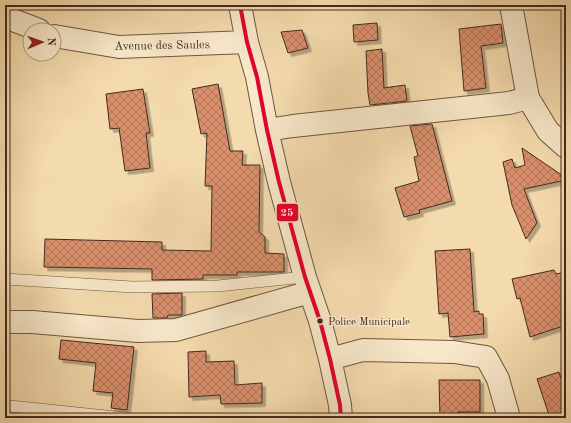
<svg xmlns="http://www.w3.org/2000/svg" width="571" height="423" font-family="'Old Standard TT',serif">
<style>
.building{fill:url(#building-cross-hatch);stroke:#432a1e;filter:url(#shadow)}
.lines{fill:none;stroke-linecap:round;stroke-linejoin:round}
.service-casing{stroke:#6f5642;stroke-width:12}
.minor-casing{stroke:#6f5642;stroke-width:24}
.service{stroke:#f8e8ca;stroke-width:11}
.minor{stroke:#f8e8ca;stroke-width:22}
.bus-1-casing{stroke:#f8e8ca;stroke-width:7}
.bus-1{stroke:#e4002b;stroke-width:4}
.bus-dot{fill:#432a1e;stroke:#f8e8ca;stroke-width:1.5}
.labels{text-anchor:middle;stroke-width:3;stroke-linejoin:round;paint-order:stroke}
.bus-label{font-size:11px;fill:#432a1e;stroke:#f8e8ca;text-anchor:start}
.street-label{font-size:12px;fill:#432a1e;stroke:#f8e8ca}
.line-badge{stroke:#f8e8ca;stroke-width:1.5}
.badge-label{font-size:11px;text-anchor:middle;font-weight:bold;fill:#fff}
</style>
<defs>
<pattern id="building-cross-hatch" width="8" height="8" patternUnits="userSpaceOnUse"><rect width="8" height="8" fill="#d98f6c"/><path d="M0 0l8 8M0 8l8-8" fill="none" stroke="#b27558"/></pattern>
<filter id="shadow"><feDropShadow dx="3.5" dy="3.5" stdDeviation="0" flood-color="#0004"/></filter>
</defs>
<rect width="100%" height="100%" fill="#f4dbad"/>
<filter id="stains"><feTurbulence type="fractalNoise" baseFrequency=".005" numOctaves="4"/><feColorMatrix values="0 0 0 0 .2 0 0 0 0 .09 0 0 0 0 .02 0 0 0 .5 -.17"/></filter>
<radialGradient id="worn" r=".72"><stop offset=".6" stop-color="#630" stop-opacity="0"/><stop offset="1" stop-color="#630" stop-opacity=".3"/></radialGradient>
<path class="building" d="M377,23L378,40L354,42L353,25Z
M501,24L503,43L481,46L486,88L464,91L459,29Z
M302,30L308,48L288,53L281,32Z
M382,49L384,88L405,85L407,101L370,105L368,93L366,51Z
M218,84L230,151H243L242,165H260L259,232L265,237V253L284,254V272H237V275H203V279L152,280V269L44,267L45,239L162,242V250L211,251L212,186H205L207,133L201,134L192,89Z
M143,89L150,133H146L150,168L125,171L119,128L110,129L106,94Z
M432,124L452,201L419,210L420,213L404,217L395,188L419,181L414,157L418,156L410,126Z
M522,148L566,178V180L524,189L537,223L526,239L512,205L503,162L512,159L515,168L525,165Z
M470,249L474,312L479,311V314H483L484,334L450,337L448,313L439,314L435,251Z
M554,270L556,274L566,272V325L530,337L520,298L517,299L512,279Z
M182,293V315H168L167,318H153L152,294Z
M61,340L134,347L127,410L111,408L113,393L93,391L96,363L59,359Z
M206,351V362L234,361L235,385L262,383V403L221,404L220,395L189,397L188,352Z
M559,372L566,394V418H550L537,379Z
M439,380H480V412H458V418H440Z"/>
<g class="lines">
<g class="service-casing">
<path id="service" d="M5,279L132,287L218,286L305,277
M5,407L10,406L125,418"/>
</g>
<g class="minor-casing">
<path id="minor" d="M240,5L247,42L257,77L267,130L279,182L305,277L320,321L330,359L340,405L341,418
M511,5L528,98L548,131L566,147
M5,17L39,30
M54,36L119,47L247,42
M267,130L293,126L509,103L528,98
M5,322H32L138,331L176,330L310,292
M330,359L363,350L454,352L486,357L498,379L509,418"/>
</g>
<use href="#service" class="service"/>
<use href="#minor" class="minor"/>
<g class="bus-1-casing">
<path id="bus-1" d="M240,5L247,42L257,77L267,130L279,182L305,277L320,321L330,359L340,405L341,418"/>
</g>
<use href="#bus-1" class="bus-1"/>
</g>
<circle class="bus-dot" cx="320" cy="321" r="3.5"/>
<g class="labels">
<g class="bus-label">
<text x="328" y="325">Police Municipale</text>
</g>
<g class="street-label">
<text transform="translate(162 45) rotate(-1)" y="4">Avenue des Saules</text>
</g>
</g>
<rect class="line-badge" x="276" y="203" width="23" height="19" rx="4" fill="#e4002b"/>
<g class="badge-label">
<text x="287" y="216">25</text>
</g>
<rect width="571" height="423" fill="none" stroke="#f4dbad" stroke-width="20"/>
<rect x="6" y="6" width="559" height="411" fill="none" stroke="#432a1e" stroke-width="2"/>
<rect x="10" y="10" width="551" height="403" fill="none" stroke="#432a1e"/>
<g transform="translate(42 42) rotate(88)"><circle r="19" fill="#f8e8ca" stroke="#b09c85"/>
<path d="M0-3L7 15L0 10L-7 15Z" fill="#8f2418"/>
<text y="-6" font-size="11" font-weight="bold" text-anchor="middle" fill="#432a1e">N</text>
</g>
<rect width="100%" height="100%" filter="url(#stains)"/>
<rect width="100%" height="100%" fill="url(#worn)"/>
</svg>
